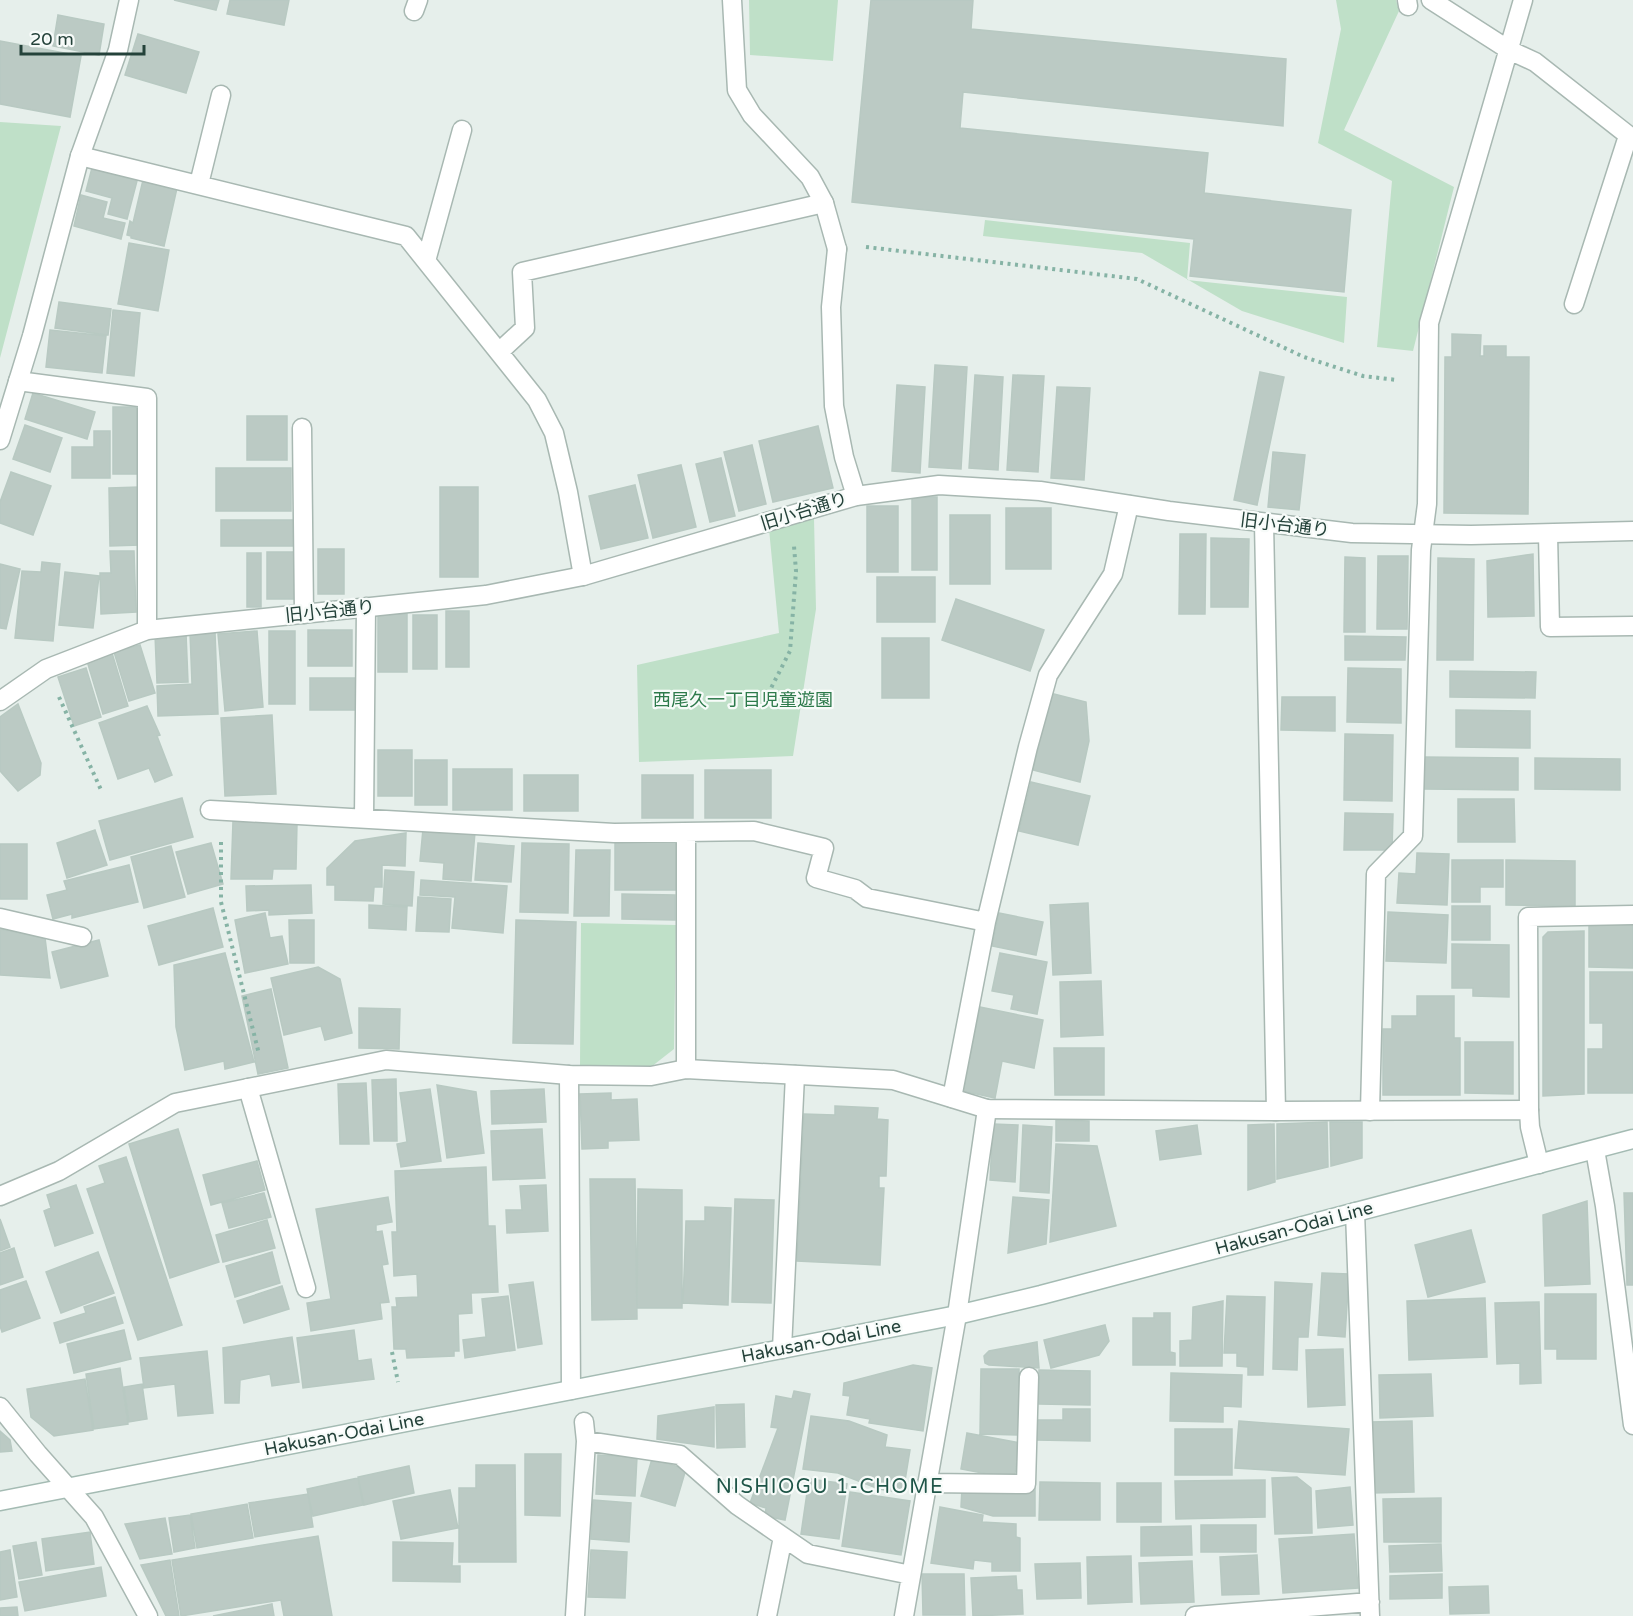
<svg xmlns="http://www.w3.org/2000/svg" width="1633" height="1616" font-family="'Varela Round','Noto Sans JP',sans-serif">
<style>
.green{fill:#bfe0c8}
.building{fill:#bbcac4;stroke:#b8c9c2;stroke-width:1.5}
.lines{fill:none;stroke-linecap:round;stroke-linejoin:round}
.service-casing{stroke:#a8b8b2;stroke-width:21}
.minor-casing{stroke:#a8b8b2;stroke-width:21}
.tertiary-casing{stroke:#a8b8b2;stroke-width:21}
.secondary-casing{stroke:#a4bbb3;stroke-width:21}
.path{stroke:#86b3a5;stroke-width:4;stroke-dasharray:3 4.5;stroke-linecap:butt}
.service{stroke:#fff;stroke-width:18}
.minor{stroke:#fff;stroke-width:18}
.tertiary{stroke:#fff;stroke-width:18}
.secondary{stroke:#fff;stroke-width:18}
.labels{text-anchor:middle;stroke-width:4.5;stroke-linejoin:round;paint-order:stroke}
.street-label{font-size:18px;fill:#24423a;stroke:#f7fbf9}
.park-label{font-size:18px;fill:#2d7a4b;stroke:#f7fbf9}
.neighbourhood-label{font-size:20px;letter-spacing:1.5px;fill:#1f5548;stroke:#f7fbf9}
</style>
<rect width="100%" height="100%" fill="#e6efeb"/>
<path class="green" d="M749,0H838L833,61L750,55Z
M1336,0H1396L1399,11L1344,130L1454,187L1413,351L1377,347L1392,181L1318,143L1341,29Z
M0,122L61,126L0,358Z
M985,220L1190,243L1187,280L1347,297L1344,343L1242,311L1142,253L983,236Z
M814,518L816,609L793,756L639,762L637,665L779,633L769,529Z
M581,923L676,925L674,1049L651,1067L580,1065Z"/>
<path class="building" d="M174,0H219L216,10Z
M230,0H289L284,25L227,14Z
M871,0H973L971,29L1286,59L1283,126L963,92L960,128L1208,153L1204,193L1351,210L1344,292L1190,276L1194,239L852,202Z
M58,15L104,24L99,55L53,46Z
M138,34L199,52L186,93L125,75Z
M0,41L81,56L70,117L0,104Z
M93,164L138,177L127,219L108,214L112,198L86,191Z
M143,180L177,188L164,246L131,238V236L127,235L130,221L133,223Z
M81,195L107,202L103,218L125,223L121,239L74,226Z
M129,243L169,250L158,311L118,304Z
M59,302L111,309L108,335L55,328Z
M113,310L140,313L134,376L107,373Z
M50,330L106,336L102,373L46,367Z
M1452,334L1481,335L1480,356H1484V346H1506V357H1529L1528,514L1444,513L1445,357H1452Z
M935,365L967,367L961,469L929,467Z
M1260,372L1284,377L1257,505L1234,500Z
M975,375L1003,377L998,470L969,468Z
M1013,375L1044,376L1038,472L1007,470Z
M897,385L925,387L920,473L892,471Z
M1057,387L1090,388L1084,480L1051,478Z
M33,393L95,412L87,439L25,419Z
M113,407H140V474H113Z
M247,416H287V460H247Z
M25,425L62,438L50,472L13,459Z
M818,426L833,488L773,502L759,441Z
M94,431H110V478H72V447H94Z
M752,445L766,504L739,511L724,452Z
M1273,452L1305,455L1299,510L1268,507Z
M721,458L735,516L710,522L696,464Z
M681,465L696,527L653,538L638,475Z
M216,468H291V511H216Z
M11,472L51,486L33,535L0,523V502Z
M635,485L648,538L601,549L589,496Z
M139,487L140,545L110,546L109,488Z
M440,487H478V577H440Z
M912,497H937V570H912Z
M867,506H898V572H867Z
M1006,508H1051V569H1006Z
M950,515H990V584H950Z
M221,520H295V546H221Z
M1180,534H1206L1205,614H1179Z
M1211,538L1249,539L1248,607H1211Z
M318,549H344V594H318Z
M110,551H134L136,612L101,614L100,573H111Z
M267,552H294V599H267Z
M247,553H261V607H247Z
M1533,554L1534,616L1488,617L1487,561Z
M1378,556H1408L1407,629H1377Z
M1345,557L1365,558V632H1344Z
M1438,558L1474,559L1473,660H1437Z
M42,562L60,564L53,641L15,638L22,571L41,572Z
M0,564L20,569L6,629L0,628Z
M65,572L99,576L93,628L59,625Z
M877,577H935V622H877Z
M956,599L1044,630L1030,671L942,640Z
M446,611H469V667H446Z
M378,614H407V672H378Z
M413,615H437V669H413Z
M308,630H352V666H308Z
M257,631L263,707L225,711L218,634Z
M269,631H295V704H269Z
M215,632L218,714L158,716L157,686L192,684L190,633Z
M186,633L188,682L157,683L155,635Z
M1345,636L1406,637L1405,660H1345Z
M882,638H929V698H882Z
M140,645L155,693L129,701L114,652Z
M112,653L128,706L103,714L87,661Z
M86,668L101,717L74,726L58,677Z
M1348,668L1401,669V723L1347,722Z
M1450,671L1536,672L1535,698L1450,697Z
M310,678H358V710H310Z
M1050,693L1086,702L1089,741L1080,782L1033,770Z
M1282,697H1335V731L1281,730Z
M18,704L41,763L40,775L18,791L0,771V717Z
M147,706L160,735L157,736L172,775L155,782L149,768L118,779L99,723Z
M1456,710L1530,711V748L1456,747Z
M272,715L276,794L225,796L221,718Z
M1345,734L1393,735L1392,801L1344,800Z
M378,750H412V796H378Z
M1424,757L1518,758V790L1424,789Z
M1535,758L1620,759V790L1535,789Z
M415,760H447V805H415Z
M453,769H512V810H453Z
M705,770H771V818H705Z
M524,775H578V811H524Z
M642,775H693V818H642Z
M1031,782L1090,796L1078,845L1019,831Z
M182,798L193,837L110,860L99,821Z
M1458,799H1514L1515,842H1458Z
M1345,813L1393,814L1392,850H1344Z
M233,821L297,823L296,869H273L272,879H231Z
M423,829L475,832L471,881L443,879L444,863L420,861Z
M95,830L107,865L67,878L57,843Z
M406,833L405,866L382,865V887H374L373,901L335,900V885H327V868L355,841Z
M676,839V890H615V840Z
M211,843L223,884L188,894L176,852Z
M478,843L514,846L511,882L475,880Z
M522,843L569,844L568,913L520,912Z
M0,844H27V899H0Z
M171,846L185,897L144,908L131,857Z
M576,850H610L609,916H574Z
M1417,853L1449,854L1447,905L1397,903L1399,873L1416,874Z
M1452,860H1503V887H1480V902H1452Z
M1506,860L1575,861V906L1506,905Z
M129,865L138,902L72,918V914L53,919L47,895L67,890L64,881Z
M385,870L414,872L412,906L383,904Z
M421,880L507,886L503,933L452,928L455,897L420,895Z
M311,885L312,913L269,915V910L247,911L246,886Z
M622,894L675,895V920L622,919Z
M418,897L451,899L449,932L416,931Z
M1088,903L1091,973L1053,975L1050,905Z
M369,905L407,907L406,930L369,928Z
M1452,906H1490V940H1452Z
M213,908L223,947L159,965L148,926Z
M1388,912L1448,915L1446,963L1386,961Z
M265,913L270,938L282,936L288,964L245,973L235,920Z
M999,913L1043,922L1036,955L992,946Z
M289,920H314V963H290Z
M516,920L576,922L573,1044L513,1043Z
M1589,921L1633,922V968L1589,967Z
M0,929L45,938L50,978L0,975Z
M1584,931V1094L1543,1096V937L1548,932Z
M99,940L108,976L61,988L52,952Z
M1452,944L1509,945V997L1473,996V988H1452Z
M225,953L254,1062L225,1069L224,1061L185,1070L176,1027L174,965Z
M1000,953L1047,962L1037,1014L1011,1009L1014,995L992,991Z
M318,967L340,979L352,1033L325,1040L321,1026L284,1035L271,978Z
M1590,972H1633V1093H1588V1049H1603V1023H1590Z
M1101,981L1103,1035L1061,1037L1060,982Z
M271,989L288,1068L258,1074L242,996Z
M1417,996H1454V1038H1460V1095H1383V1029H1392V1016H1417Z
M980,1007L1043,1020L1034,1068L1002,1061L995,1098L963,1091Z
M359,1008L400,1009L399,1049L359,1048Z
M1465,1042H1513V1094L1465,1093Z
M1054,1048H1104V1095H1055Z
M396,1079L397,1141H374L372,1080Z
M366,1083L369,1144H340L338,1084Z
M437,1085L476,1092L484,1153L447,1158Z
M430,1089L441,1161L401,1167L397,1144L407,1142L400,1093Z
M544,1089L546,1122L492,1124L491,1091Z
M611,1093V1100L637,1099L639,1140L608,1141V1148L582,1149L580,1094Z
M835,1106L878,1108L877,1119L888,1120L886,1176H879V1188H884L880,1265L797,1261L804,1114L835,1115Z
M1056,1120L1089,1121V1141H1056Z
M1327,1122L1328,1167L1277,1179V1124Z
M1330,1122H1362V1158L1331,1166Z
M993,1124L1018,1125L1015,1182L990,1180Z
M1274,1124L1275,1182L1248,1190V1125Z
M1023,1125L1052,1127L1049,1193L1020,1191Z
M1197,1125L1201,1154L1160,1160L1156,1131Z
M178,1129L219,1262L170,1278L129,1144Z
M542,1129L545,1178L493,1180L491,1131Z
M1056,1144L1097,1146L1116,1226L1050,1242Z
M126,1157L182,1325L138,1340L87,1189L105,1183L99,1166Z
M257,1161L265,1190L211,1205L203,1175Z
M486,1167L488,1226H495L498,1292L471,1293L472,1313L458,1314L459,1351H454V1356L407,1358L406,1349H394L392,1307H397L396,1298L418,1297L417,1274L394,1276L392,1232H397L395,1171Z
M590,1179H635L637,1319L592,1320Z
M76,1185L93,1233L55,1246L44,1211L51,1208L47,1195Z
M546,1185L548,1231L507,1233L506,1210H522L520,1186Z
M638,1189L682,1190V1308H637Z
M264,1193L271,1217L229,1228L222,1203Z
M1624,1193H1633V1285H1627Z
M388,1197L392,1222L376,1225V1232L382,1231L388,1264L382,1265L389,1302L380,1303L382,1319L311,1331L307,1303L331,1299L316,1209Z
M1013,1197L1049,1200L1046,1244L1008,1253Z
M735,1199L774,1200L771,1303L732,1302Z
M1587,1201L1590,1284L1545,1286L1543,1215Z
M705,1207L731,1208L728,1305L683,1303L686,1221H705Z
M0,1219L10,1247L0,1251Z
M267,1220L275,1248L223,1262L216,1235Z
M1471,1230L1485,1282L1428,1297L1415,1245Z
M14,1248L23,1277L0,1285V1253Z
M98,1252L114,1293L61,1313L46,1272Z
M272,1252L280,1283L235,1297L226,1266Z
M1322,1273L1349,1274L1345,1337L1318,1335Z
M26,1281L40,1318L2,1332L0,1326V1290Z
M533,1282L542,1344L518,1348L509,1285Z
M1275,1282L1312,1284L1308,1337H1298L1297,1370L1273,1369Z
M282,1286L289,1309L244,1323L237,1301Z
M1545,1294H1596V1359H1557V1349H1545Z
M508,1296L515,1350L465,1358L463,1340L486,1337L482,1299Z
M1227,1296L1265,1297L1263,1375H1248V1367L1237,1366V1353H1224Z
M115,1297L123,1323L60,1343L54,1323L86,1313L84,1307Z
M1485,1298L1487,1357L1409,1360L1407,1301Z
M1223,1301L1222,1366H1180V1341L1192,1340L1193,1307Z
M1539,1302L1541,1383L1520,1384V1363L1497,1364L1495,1303Z
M1154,1313H1170V1352L1175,1353V1365H1133V1318H1154Z
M1105,1325L1109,1341L1099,1355L1051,1368L1044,1340Z
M124,1330L131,1359L74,1373L67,1344Z
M354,1330L358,1361L371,1359L374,1379L303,1388L297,1338Z
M292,1337L299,1382L272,1386L270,1374L240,1380L239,1403H225L223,1348Z
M1037,1342L1039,1368L989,1365L985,1363L984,1356L989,1351Z
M1343,1349L1345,1405L1308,1407L1306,1350Z
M207,1351L213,1413L178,1416L175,1384L144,1388L140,1358Z
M913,1365L932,1368L923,1431L869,1423L870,1419L847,1415L850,1396L843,1395L844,1383Z
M120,1368L128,1424L94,1429L86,1374Z
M981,1369H1019V1435L980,1434Z
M1039,1370L1090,1371V1405L1039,1404Z
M1171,1373L1242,1375L1241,1407L1223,1406V1422L1170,1421Z
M1431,1374L1433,1416L1380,1418L1379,1375Z
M85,1379L93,1430L54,1436L31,1417L27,1389Z
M142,1384L147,1419L129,1422L124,1387Z
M794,1391L810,1394L785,1520L765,1516L766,1508L750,1503L778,1428L771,1427L776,1396L792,1399Z
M744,1404L745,1447L717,1448L716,1405Z
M714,1407V1447L657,1439L658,1416Z
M1063,1409H1090V1441L1036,1440L1037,1420H1063Z
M811,1416L849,1421L887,1435L885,1447L910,1450L903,1493L879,1489L838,1473L803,1469Z
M1239,1421L1349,1429L1345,1475L1235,1468Z
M1412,1421L1414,1492L1372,1493L1370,1422Z
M1175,1429H1232V1475H1175Z
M0,1431L10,1440L12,1451L0,1452Z
M967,1433L1020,1443L1014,1479L961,1469Z
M525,1454H561L560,1516L525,1515Z
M598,1455L637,1457L635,1496L596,1494Z
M652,1459L686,1469L675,1506L641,1496Z
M476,1465H515L516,1562H459V1488H476Z
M409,1466L414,1493L364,1505L358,1477Z
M1297,1477L1311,1488L1312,1533L1275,1534L1272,1478Z
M358,1478L363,1505L313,1516L307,1489Z
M809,1479L847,1484L839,1539L801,1534Z
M1265,1480V1517L1176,1519L1175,1481Z
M1040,1482L1100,1483V1520H1039Z
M1117,1483H1161V1522H1117Z
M1350,1487L1353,1525L1318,1528L1316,1491Z
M962,1488H1035V1516H993L961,1507Z
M450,1490L458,1528L401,1539L393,1501Z
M850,1492L910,1501L901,1555L842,1546Z
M308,1494L313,1527L255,1537L249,1503Z
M1441,1498V1542H1384L1383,1499Z
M593,1500L631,1503L629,1542L591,1539Z
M247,1504L253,1538L197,1548L191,1514Z
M940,1507L983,1515L982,1522L1016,1524V1537L1020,1538V1571H992V1562L974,1560L973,1569L931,1563Z
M190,1515L195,1548L174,1552L169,1518Z
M165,1518L172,1554L140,1559L125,1524Z
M1201,1525H1256V1552H1201Z
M1191,1526L1192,1555L1141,1556V1527Z
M90,1532L94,1564L46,1571L42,1539Z
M1354,1534L1358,1588L1283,1593L1279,1539Z
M318,1536L332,1616H284L281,1600L181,1616L172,1560Z
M36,1542L42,1575L19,1579L13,1546Z
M393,1542L453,1543L452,1566H460V1582L393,1581Z
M1441,1544L1442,1571L1390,1572L1389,1546Z
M10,1550L17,1597L0,1600V1552Z
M591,1550L627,1552L625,1598L588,1597Z
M1257,1555L1259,1594L1222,1595L1220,1557Z
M1131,1556L1132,1602L1088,1604L1087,1557Z
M170,1560L179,1616H166L141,1565Z
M1192,1561L1194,1602L1141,1604L1139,1563Z
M1080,1563L1081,1598L1037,1599L1035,1564Z
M101,1567L106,1596L25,1611L19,1582Z
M922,1574H964L965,1615H923Z
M1442,1574V1598L1390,1599V1576Z
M1016,1576L1017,1590H1022L1023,1614L973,1616L971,1578Z
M1488,1586L1489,1613L1450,1614L1449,1587Z
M272,1604L274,1616H213Z
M17,1607L18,1616H0V1608Z"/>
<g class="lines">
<g class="service-casing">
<path id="service" d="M1431,0L1509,50L1535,62L1633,139
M414,11L418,0
M80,156L406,236L537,400L554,433L568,492L583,576
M199,184L221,95
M837,249L831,307L834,406L844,457L856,496
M426,261L462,130
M1574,304L1628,136
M499,352L525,328L522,272L824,203
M18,381L147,398V630
M302,428L304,614
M1264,523L1276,1111
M1548,534L1550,627L1633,626
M210,810L614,833L754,831L824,848L816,878L855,889L867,898L986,922
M364,818L366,607
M0,918L82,937
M686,1069V832
M569,1075L571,1390
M248,1088L306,1288
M952,1098L986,922L1028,747L1048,675L1113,574L1129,505
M1529,1110L1528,917L1633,915
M1370,1111L1376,874L1413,836L1421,550L1427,504L1429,323L1523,0
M1355,1212L1370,1616
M782,1349L795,1075
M584,1422L586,1441
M927,1483L1026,1484L1029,1377
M575,1616L586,1441L680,1455L737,1505L808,1554L911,1575
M767,1616L783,1537
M904,1616L957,1315L987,1109
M1195,1616L1370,1602"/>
</g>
<g class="minor-casing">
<path id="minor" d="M732,0L737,90L752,115L810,177L824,203L837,249
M1407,0L1408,6
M0,440L32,336L80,156L118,50L129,0
M0,701L46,669L147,630L486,595L583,576L856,496L939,485L1040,491L1169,511L1352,533L1471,535L1633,531
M1595,1150L1605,1206L1633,1425
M0,1196L59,1171L175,1103L386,1060L569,1075L651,1076L686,1069L893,1080L987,1109L1276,1111L1529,1110L1530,1127L1539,1164"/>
</g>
<g class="tertiary-casing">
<path id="tertiary" d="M0,1407L38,1454L94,1517L148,1616"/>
</g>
<g class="secondary-casing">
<path id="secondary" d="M0,1501L957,1315L1041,1295L1633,1139"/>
</g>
<path class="path" d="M866,247L1137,279L1304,357L1363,376L1397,380
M768,694L790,651L796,571L794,546
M59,697L102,792
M221,842V902L259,1054
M392,1352L398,1382"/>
<use href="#service" class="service"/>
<use href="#minor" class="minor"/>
<use href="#tertiary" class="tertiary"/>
<use href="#secondary" class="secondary"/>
</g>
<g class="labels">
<g class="street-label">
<text transform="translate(804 511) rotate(-17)" y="6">旧小台通り</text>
<text transform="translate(1285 525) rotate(7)" y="6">旧小台通り</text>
<text transform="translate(330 611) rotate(-6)" y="6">旧小台通り</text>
<text transform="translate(1294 1228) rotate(-15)" y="6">Hakusan-Odai Line</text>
<text transform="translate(821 1341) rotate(-11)" y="6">Hakusan-Odai Line</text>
<text transform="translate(344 1434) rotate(-11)" y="6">Hakusan-Odai Line</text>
</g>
<g class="park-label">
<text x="743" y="706">西尾久一丁目児童遊園</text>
</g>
<g class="neighbourhood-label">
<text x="830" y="1493">NISHIOGU 1-CHOME</text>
</g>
</g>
<path d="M21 45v9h123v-9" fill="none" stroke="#24423a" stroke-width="3"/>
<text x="30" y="45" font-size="18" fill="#24423a" stroke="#f7fbf9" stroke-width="4.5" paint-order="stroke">20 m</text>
</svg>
